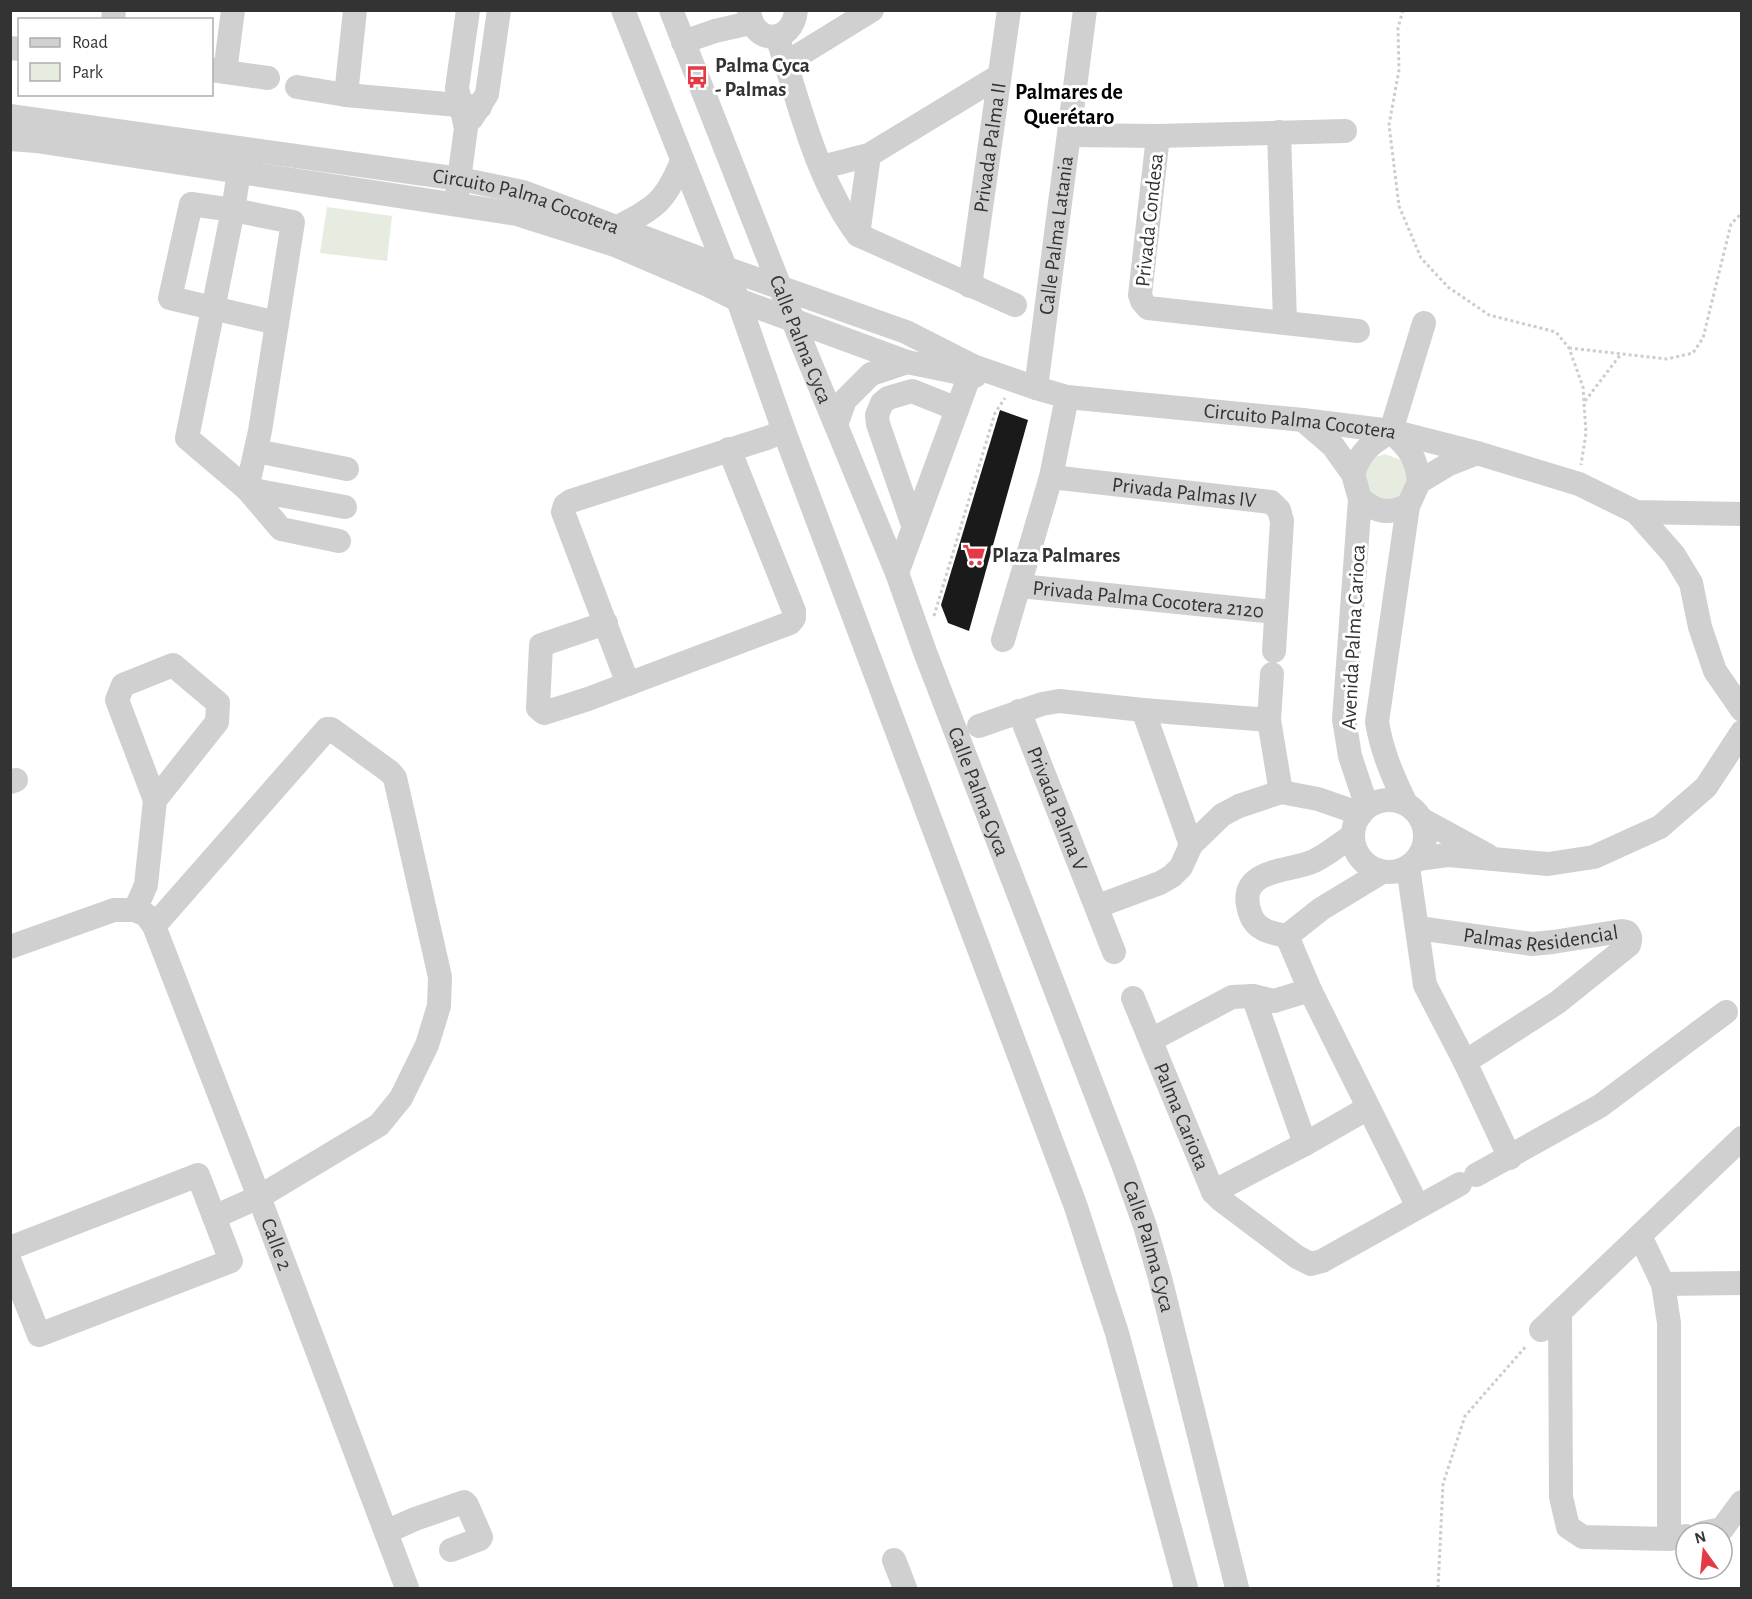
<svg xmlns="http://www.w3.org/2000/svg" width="1752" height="1599" font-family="'Alegreya Sans',sans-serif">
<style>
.green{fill:#e6ecdf}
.building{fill:#1a1a1a}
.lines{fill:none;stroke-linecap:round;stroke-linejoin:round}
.path{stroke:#cdcdcd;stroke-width:3;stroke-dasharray:3 3;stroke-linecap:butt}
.minor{stroke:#d0d0d0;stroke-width:24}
.labels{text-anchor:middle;stroke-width:6;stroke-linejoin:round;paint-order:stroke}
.poi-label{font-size:21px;font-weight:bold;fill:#333;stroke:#fff;text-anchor:start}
.street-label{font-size:21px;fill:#333;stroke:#fff}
.neighbourhood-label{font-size:22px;font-weight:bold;fill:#000;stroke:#fff}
</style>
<rect width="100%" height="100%" fill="#fff"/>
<path class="green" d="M327,207L392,216L387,261L320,253Z
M1385,454L1401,460L1409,475L1402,499H1372L1362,472L1370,459Z"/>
<path class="building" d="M1000,410L1028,420L969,631L948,623L941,605Z"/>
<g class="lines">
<path class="path" d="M1403,10L1398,28L1399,70L1389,125L1399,206L1421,258L1448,287L1489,315L1556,332L1569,348L1583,387L1586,433L1581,465
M1569,348L1667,359L1693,353L1703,338L1731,224L1742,213
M1585,401L1621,354
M934,616L995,413L1005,398
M1438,1588L1443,1484L1465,1416L1527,1345"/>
<g class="minor">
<path d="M623,10L738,300L784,431L1075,1204L1117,1333L1186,1588"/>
<path id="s1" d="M671,10L804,348L897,573L925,652L1124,1167L1145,1226L1160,1278L1237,1588"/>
<path d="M749,10C752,46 793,45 796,10"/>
<path d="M113,20L114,10"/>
<path d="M777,37C800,103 815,178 858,235L1015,305"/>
<path d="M683,42L715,31L750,23"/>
<path d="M10,48L20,49"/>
<path d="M786,63L872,10"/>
<path d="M212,70L268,78"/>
<path d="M225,72L233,10"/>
<path d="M297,87L346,95L480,107"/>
<path d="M346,95L355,10"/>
<path id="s2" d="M10,116L460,179L523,192L725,268L906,332L973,366L1036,388L1067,397L1303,420L1391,431L1477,453L1579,484L1636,512L1742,514"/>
<path d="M472,118L487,94L499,10"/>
<path d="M1279,132L1285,322"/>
<path d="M1069,135L1158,136L1345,131"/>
<path d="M1158,136L1140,295L1142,301L1148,308L1358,331"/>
<path d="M10,139L36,141L517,214L615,245L708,285L738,300L907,362L975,376"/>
<path d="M822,167L869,155L999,76"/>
<path d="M239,172L233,210L191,204L170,298L277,323"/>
<path d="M457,194L466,128L457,88L468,10"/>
<path d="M233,210L293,222L260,431L247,489L187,438Z"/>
<path d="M618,227C656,207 665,202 682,161"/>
<path d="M858,235L869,155"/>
<path id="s3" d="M970,286L1009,10"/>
<path id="s4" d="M1036,388L1085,10"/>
<path d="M1303,420L1333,446L1353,474L1360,499L1344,719L1350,756L1367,807"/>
<path d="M836,425L845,400L871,374L907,362"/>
<path d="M1391,431L1424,323"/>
<path d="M1391,431C1409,449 1416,455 1419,482"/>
<path d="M256,451L347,469"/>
<path d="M1353,474C1360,451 1371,444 1391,431"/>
<path id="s5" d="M1051,477L1271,502L1279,510L1282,521L1274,651"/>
<path d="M1360,499C1378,513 1387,514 1408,506"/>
<path d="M1636,512L1674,555L1691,583L1700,627L1715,671L1742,710"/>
<path d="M913,525L878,424L877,415L882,403L888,398L912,391L957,409"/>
<path d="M339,541L281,529L247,489L345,507"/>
<path d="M897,573L973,366"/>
<path id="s6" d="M1020,586L1275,612"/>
<path d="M606,623L541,645L538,708L544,713L588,699L790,623L794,618V611L729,449"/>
<path d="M1003,640L1051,477L1067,397"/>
<path d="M1272,674L1269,720L1281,792"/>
<path d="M628,684L563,512L565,505L571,501L767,438L784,431"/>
<path d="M1143,710L1191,845"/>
<path id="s7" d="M1019,711L1114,952"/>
<path d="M979,726L1042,704L1059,701L1143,710L1269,720"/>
<path d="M10,782L16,780"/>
<circle cx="1389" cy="836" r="36"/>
<path d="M1406,804C1393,777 1382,752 1377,722L1408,506L1419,482L1449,464L1477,453"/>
<path d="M1421,819L1487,855"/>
<path d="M1353,835C1340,844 1328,854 1314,861C1289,873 1235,867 1250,913C1255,930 1271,933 1287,936L1321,909L1382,872"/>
<path d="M1418,859L1448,855L1548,864L1594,857L1660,827L1706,787L1742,732"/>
<path d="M1408,867L1425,985L1465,1062L1510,1158"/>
<path d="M1098,906L1160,883L1172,876L1181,867L1191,845L1222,815L1239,806L1281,792L1318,799L1361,814"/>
<path d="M135,910L146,885L155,800L117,700L123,685L173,665L218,703L217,722L155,800"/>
<path d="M154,926L327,729H331L390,772L395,778L440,977L439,1006L427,1045L401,1098L379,1125L259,1197L214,1217"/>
<path id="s8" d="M1418,928L1532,944L1553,942L1622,931L1627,932C1631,937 1631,939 1629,945L1558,1002L1465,1062"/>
<path d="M1287,936L1310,990L1418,1207"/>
<path id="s9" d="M10,947L114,910H135L146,915L154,926L259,1197L407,1588"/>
<path d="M1253,996L1305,1144"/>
<path id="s10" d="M1133,998L1213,1192L1221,1200L1297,1257L1311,1264L1322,1261L1460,1184"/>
<path d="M1151,1040L1232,997L1253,996L1274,1001L1310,990"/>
<path d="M1476,1175L1600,1106L1726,1012"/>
<path d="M1213,1192L1305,1144L1368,1108"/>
<path d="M1640,1236L1663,1284L1669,1323V1539"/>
<path d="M10,1248L198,1175L231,1261L39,1335L10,1262"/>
<path d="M1663,1284L1742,1283"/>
<path d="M1560,1312L1561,1497L1568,1527L1583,1537L1669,1539L1686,1536"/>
<path d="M1541,1330L1742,1138"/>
<path d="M386,1532L415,1519L464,1502L467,1505L481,1537L480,1539L451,1550"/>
<path d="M1702,1533L1722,1529L1742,1502"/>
<path d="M894,1560L905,1588"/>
</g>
</g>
<defs>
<g id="bus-bare" transform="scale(1.8)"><path d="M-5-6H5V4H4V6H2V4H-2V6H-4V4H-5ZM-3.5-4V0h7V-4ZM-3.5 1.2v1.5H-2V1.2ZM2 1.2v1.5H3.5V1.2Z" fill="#e63946" stroke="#fff" stroke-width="2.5" paint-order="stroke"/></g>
<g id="supermarket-bare" transform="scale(1.8)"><path d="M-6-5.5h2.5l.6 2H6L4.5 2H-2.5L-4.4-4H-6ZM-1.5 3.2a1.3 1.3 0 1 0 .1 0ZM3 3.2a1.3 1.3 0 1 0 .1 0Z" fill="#e63946" stroke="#fff" stroke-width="2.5" paint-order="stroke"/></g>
</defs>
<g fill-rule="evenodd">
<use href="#bus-bare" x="697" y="77"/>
<use href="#supermarket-bare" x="974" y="555"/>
</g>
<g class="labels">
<g class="poi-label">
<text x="715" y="72">Palma Cyca<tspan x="715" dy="24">- Palmas</tspan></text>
<text x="992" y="562">Plaza Palmares</text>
</g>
<g class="street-label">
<text dy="7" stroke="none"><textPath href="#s3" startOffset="140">Privada Palma II</textPath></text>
<text dy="7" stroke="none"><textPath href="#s2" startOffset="524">Circuito Palma Cocotera</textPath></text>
<text transform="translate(1149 220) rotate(-84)" y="7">Privada Condesa</text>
<text dy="7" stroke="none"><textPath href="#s4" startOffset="154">Calle Palma Latania</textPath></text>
<text dy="7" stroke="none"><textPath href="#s1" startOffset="354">Calle Palma Cyca</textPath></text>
<text dy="7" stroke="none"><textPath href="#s2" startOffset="1335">Circuito Palma Cocotera</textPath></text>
<text dy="7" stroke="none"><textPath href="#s5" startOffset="134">Privada Palmas IV</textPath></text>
<text dy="7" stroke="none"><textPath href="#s6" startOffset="129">Privada Palma Cocotera 2120</textPath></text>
<text transform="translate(1353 637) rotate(-87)" y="7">Avenida Palma Carioca</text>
<text dy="7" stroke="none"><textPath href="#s1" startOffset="840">Calle Palma Cyca</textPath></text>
<text dy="7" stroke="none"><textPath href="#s7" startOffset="105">Privada Palma V</textPath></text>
<text dy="7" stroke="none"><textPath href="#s8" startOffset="124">Palmas Residencial</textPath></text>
<text dy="7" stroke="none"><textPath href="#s10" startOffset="128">Palma Cariota</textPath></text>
<text dy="7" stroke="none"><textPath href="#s9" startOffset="498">Calle 2</textPath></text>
<text dy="7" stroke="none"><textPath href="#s1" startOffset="1326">Calle Palma Cyca</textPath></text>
</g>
<g class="neighbourhood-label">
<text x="1069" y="99">Palmares de<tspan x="1069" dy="25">Querétaro</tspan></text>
</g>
</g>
<rect width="1752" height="1599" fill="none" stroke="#333333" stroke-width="24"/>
<rect x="18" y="18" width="195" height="78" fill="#ffffff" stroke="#adadad" stroke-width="1.5"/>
<rect x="30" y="38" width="30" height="9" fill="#d0d0d0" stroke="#adadad" stroke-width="1.5"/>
<text x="72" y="48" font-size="18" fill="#333333">Road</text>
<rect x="30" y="63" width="30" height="18" fill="#e6ecdf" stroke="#adadad" stroke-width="1.5"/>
<text x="72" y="78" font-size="18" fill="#333333">Park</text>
<g transform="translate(1704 1551) rotate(345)"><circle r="28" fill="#ffffff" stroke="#adadad" stroke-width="1.5"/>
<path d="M0-4.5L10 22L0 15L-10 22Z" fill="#e63946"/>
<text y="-9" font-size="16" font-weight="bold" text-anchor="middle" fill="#333333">N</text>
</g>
</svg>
